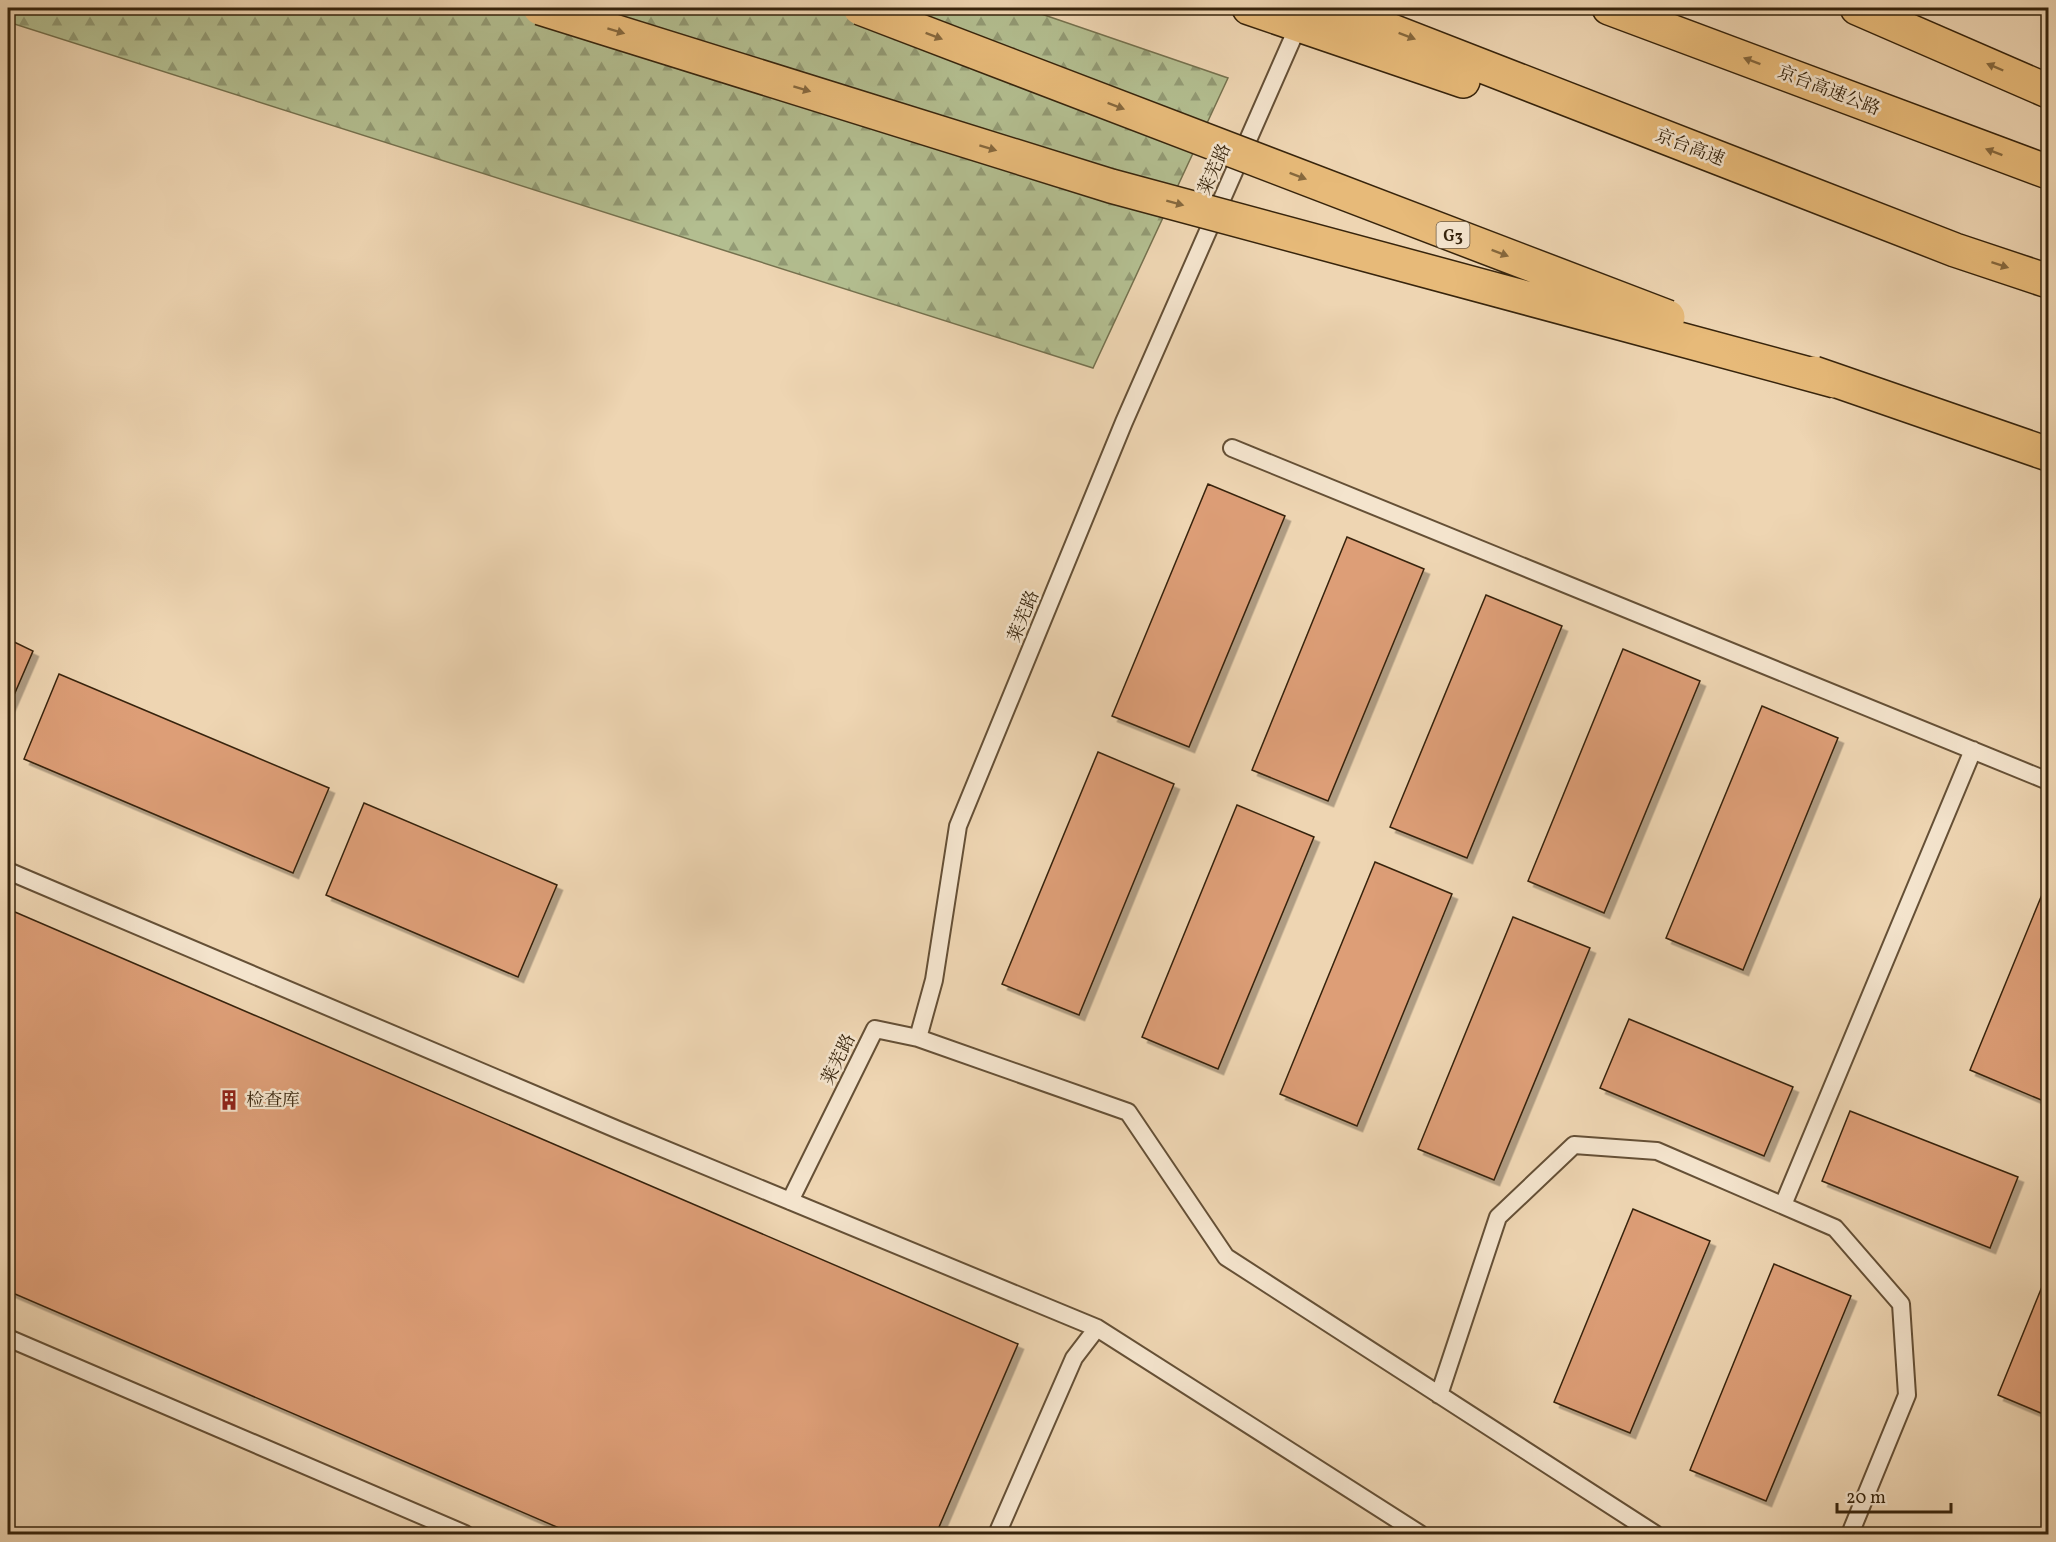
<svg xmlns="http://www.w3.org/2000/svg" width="2056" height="1542" font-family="Vollkorn,'Noto Serif SC',serif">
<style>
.forest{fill:url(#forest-firs);stroke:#75714e;stroke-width:1.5}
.building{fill:#dd9e77;stroke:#37240c;stroke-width:1.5;filter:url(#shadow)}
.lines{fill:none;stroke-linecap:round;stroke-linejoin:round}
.lane-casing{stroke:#655036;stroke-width:20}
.highway-casing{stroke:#37240c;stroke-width:36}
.lane{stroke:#f4e4cd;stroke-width:16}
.highway{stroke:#e7ba79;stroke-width:33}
.highway-bridge-casing{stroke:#37240c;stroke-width:36;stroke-linecap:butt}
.highway-bridge{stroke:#e7ba79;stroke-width:33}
.oneway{fill:#86683d}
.labels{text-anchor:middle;stroke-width:5;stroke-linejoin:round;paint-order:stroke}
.shield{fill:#f4e4cd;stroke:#705e46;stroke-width:1.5}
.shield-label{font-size:16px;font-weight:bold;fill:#37240c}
.street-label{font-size:18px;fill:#37240c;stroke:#f4e4cd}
.poi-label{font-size:18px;fill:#37240c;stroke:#f4e4cd;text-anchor:start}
</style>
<defs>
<pattern id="forest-firs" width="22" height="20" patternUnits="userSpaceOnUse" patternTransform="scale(1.5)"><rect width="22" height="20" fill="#b3be90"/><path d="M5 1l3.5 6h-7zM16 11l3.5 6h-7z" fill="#929a74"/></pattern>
<filter id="shadow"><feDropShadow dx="5.5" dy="5.5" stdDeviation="0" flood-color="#0004"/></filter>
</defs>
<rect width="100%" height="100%" fill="#eed5b2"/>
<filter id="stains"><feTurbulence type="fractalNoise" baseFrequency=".00333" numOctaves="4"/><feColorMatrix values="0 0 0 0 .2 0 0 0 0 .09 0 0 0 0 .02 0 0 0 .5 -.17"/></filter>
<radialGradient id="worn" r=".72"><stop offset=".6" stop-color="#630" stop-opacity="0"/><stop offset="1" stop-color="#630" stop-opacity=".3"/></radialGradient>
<path class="forest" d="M8,8H1024L1228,78L1093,368L8,22Z"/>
<path class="building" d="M1208,484L1285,516L1189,747L1112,716Z
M1347,537L1424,569L1328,801L1252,770Z
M1486,595L1562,626L1467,858L1390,827Z
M8,639L33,651L8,709Z
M1623,649L1700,681L1604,913L1528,881Z
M59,674L329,788L293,873L24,759Z
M1762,706L1838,738L1743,970L1666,938Z
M1098,752L1174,784L1079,1015L1002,984Z
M364,803L557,885L518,977L326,895Z
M1237,805L1314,837L1218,1069L1142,1037Z
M1375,862L1452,894L1357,1126L1280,1094Z
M2048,880V1097L2046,1102L1970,1070Z
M8,909L1018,1344L936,1534H573L8,1291Z
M1513,917L1590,948L1494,1180L1418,1149Z
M1629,1019L1793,1087L1764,1156L1600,1088Z
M1850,1111L2018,1177L1990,1248L1822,1181Z
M1633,1209L1710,1241L1630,1433L1554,1402Z
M1774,1264L1851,1296L1766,1501L1690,1470Z
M2048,1272V1416L1998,1395Z"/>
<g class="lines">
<g class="lane-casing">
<path id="lane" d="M1232,448L2048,781
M8,871L616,1129L1097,1328L1420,1534
M918,1038L1128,1112L1226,1257L1655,1534
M790,1201L875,1029L918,1038L934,980L958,826L1124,422L1306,8
M1783,1205L1973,750
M8,1338L465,1534
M1439,1395L1498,1217L1574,1145L1657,1151L1835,1228L1901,1304L1907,1395L1850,1534
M997,1534L1074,1358L1097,1328"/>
</g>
<g class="highway-casing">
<path id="highway" d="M1249,8L1463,81
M1333,8L1955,250L2048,281
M1609,8L2048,172
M1857,8L2048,91"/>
</g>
<use href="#lane" class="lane"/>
<use href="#highway" class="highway"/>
<g class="highway-bridge-casing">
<path id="highway-bridge" d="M540,8L1111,186L1835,381
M860,8L1668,317
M1814,373L2048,454"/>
</g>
<use href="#highway-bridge" class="highway-bridge"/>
</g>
<defs><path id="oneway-solid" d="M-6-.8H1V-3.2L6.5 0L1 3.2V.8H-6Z" transform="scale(1.5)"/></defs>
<g class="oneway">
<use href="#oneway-solid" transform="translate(616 31) rotate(17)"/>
<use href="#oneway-solid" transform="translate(934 36) rotate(21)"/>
<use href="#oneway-solid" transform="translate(1407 36) rotate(21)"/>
<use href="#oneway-solid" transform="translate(1752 61) rotate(-159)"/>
<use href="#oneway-solid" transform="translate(1995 67) rotate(-157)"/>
<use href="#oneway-solid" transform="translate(802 89) rotate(17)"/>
<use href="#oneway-solid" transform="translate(1116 106) rotate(21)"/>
<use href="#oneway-solid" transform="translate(988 148) rotate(17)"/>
<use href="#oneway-solid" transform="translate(1994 152) rotate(-159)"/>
<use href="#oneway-solid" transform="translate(1298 176) rotate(21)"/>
<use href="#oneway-solid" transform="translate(1175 203) rotate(15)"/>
<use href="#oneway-solid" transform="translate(1500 253) rotate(21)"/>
<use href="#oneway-solid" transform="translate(2000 265) rotate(18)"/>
</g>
<defs>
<g id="building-bare" transform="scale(1.62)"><path d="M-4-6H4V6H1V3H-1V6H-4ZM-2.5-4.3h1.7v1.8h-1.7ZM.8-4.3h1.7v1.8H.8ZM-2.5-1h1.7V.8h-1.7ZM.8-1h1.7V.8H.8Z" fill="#8f2418" stroke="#f4e4cd" stroke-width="2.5" paint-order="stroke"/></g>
</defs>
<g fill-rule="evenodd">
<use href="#building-bare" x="229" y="1100"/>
</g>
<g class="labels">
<rect class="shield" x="1436.5" y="222" width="33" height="26" rx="4.5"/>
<g class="shield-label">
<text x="1453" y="241">G3</text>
</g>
<g class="street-label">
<text transform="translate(1829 90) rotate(21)" y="6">京台高速公路</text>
<text transform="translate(1690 147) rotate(21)" y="6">京台高速</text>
<text transform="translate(1214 169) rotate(-66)" y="6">莱芜路</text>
<text transform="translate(1023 616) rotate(-68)" y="6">莱芜路</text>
<text transform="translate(838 1059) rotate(-64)" y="6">莱芜路</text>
</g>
<g class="poi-label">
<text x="246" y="1106">检查库</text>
</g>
</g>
<rect width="2056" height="1542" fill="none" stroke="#eed5b2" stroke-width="30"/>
<rect x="9" y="9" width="2038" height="1524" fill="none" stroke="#37240c" stroke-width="3"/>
<rect x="15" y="15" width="2026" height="1512" fill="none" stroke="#37240c" stroke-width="1.5"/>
<path d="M1837 1503v9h114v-9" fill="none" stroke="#37240c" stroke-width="3"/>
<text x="1846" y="1503" font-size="18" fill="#37240c" stroke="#f4e4cd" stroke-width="4.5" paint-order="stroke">20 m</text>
<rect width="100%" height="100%" filter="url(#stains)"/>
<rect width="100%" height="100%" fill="url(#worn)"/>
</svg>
